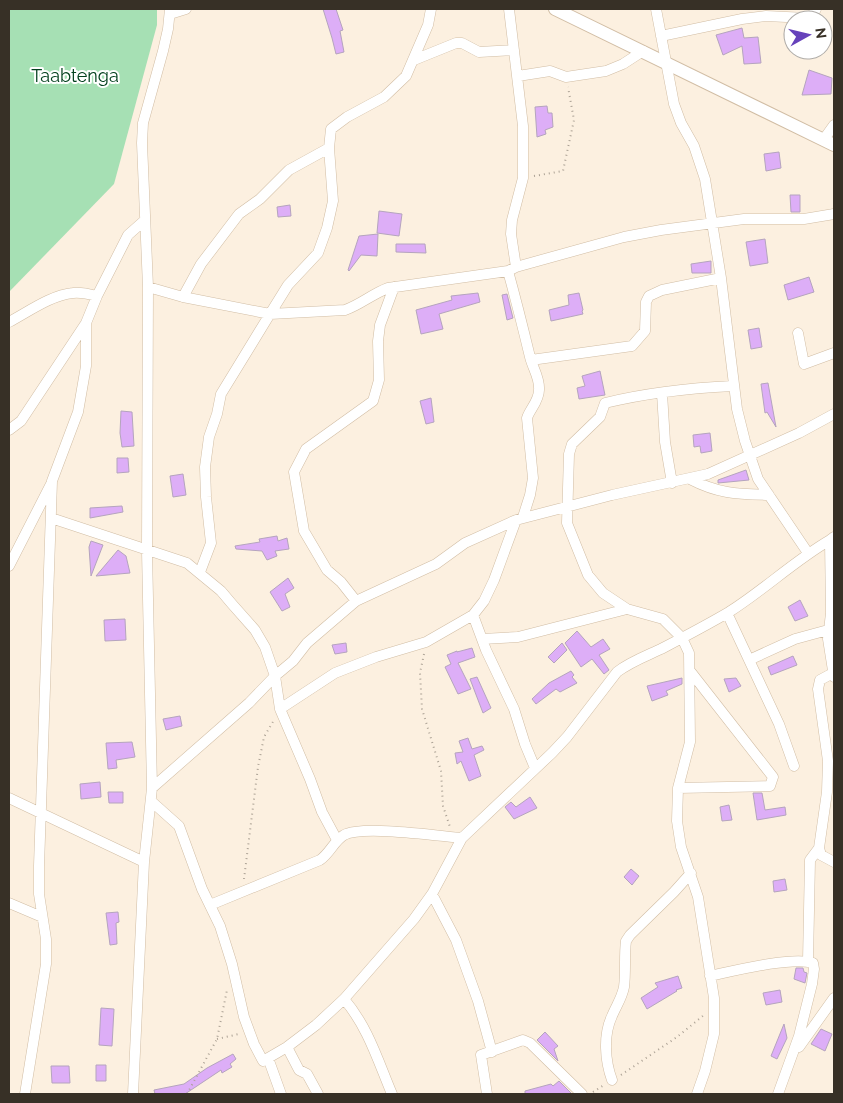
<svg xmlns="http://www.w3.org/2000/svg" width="843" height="1103" font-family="Raleway,sans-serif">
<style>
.green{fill:#a6e0b4}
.building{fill:#ddaef7;stroke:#b5a4be}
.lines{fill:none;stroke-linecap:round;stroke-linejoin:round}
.minor-casing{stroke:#d1bda4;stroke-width:11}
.tertiary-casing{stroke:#d1bda4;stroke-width:14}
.path{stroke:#aca295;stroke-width:2;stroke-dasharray:1 4;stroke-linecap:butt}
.minor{stroke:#fff;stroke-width:10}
.tertiary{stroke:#fff;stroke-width:12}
.labels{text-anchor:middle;stroke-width:4;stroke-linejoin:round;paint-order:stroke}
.park-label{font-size:18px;fill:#02401d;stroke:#fff}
</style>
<rect width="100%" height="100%" fill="#fcf0e0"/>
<path class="green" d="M9,9H157V25L114,184L9,292Z"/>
<path class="building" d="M323,9H336L343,30L340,31L344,52L336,54L332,38Z
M742,28L744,38L758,37L761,63L744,64L742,46L723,55L716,35Z
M809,70L832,78L831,94L802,95Z
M547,106L548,113H552L553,127L545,130L546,134L537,137L535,107Z
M779,152L781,168L766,171L764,154Z
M790,195H800V212H791Z
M290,205L291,216L278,217L277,207Z
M379,211L402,214L399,236L377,233Z
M378,234L377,256L361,255L349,271L348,270L359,236Z
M765,239L768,263L750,266L746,242Z
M396,244H425L426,253L396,252Z
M711,261V273H692L691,264Z
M809,277L814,292L788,300L784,285Z
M478,293L480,302L439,314L443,329L421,334L416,310L452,300L451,296Z
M579,293L583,310L582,311L583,314L551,321L549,310L569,305L568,295Z
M507,294L513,318L507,320L502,295Z
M759,328L762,347L751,349L748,330Z
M600,371L605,395L579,399L577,388L585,386L582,376Z
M768,383L776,427L767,412L765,413L761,384Z
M431,398L434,422L426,424L420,401Z
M121,411L132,412L134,446L122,447L120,433Z
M710,433L712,451L701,453L700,446L694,447L693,435Z
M117,458H128L129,472L117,473Z
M746,470L749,480L718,483V480Z
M183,474L186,495L173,497L170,476Z
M122,506L123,512L90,518V508Z
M277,536L278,541L287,538L289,549L275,551L277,556L267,560L262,551L236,549L235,546L260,542L259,539Z
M91,541L103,545L91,576L89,547Z
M118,550L126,556L130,573L96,576Z
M288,578L294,588L285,594L290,607L282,611L270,592Z
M800,600L808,616L795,621L788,607Z
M125,619L126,640L105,641L104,620Z
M577,631L591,647L603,639L610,649L599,655L609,670L604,674L592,659L581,667L565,643Z
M346,643L347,652L335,654L332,645Z
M562,643L567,650L554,663L548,657Z
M472,648L475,657L458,663L471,689L458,694L445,667L451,664L447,655L457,651V652Z
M793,656L797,665L771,675L768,667Z
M571,671L574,675L572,677L577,683L560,692L556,689L536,704L532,699L549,683Z
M477,677L491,708L483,713L470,679Z
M682,678V684L666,691L668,695L652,701L647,686Z
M736,678L741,686L729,692L724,679Z
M180,716L182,726L166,730L163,719Z
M468,738L472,749L482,746L484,750L474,755L481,776L469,781L461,761L457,764L455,753L463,752L459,741Z
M132,742L135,757L116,760L117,768L108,769L106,743Z
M100,782L101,797L81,799L80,784Z
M108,792H123V803H109Z
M753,793H762L765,810L785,807L786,815L757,820Z
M530,797L537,808L514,819L505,807L511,802L516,807Z
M729,805L732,820L722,821L720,807Z
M631,869L639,876L632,885L624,877Z
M785,879L787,890L774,892L773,881Z
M118,912L119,922L116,923L117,944L110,945L106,913Z
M796,968H803L804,972L807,973L805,983L794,979Z
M678,976L682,988L676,990L677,991L647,1009L641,998L658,987L655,983Z
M780,990L782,1002L766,1005L763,993Z
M101,1008L114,1009L112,1046L99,1045Z
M784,1024L787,1038L777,1059L771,1056Z
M821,1029L832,1034L825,1051L811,1044Z
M545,1032L558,1046L554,1049L558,1061L537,1040Z
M233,1054L236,1059L230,1064L232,1067L222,1073L221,1070L185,1094H155L154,1090L184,1084L207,1068Z
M96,1065H106V1081H96Z
M51,1066H69L70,1083H52Z
M559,1081L572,1094H525V1091L551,1084L553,1086Z"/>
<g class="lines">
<g class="minor-casing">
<path id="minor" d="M509,9L523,126V178L512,220L511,234L516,267
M656,9L674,104L681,123L694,146L705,179L721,278L737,409L745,441L758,479L808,553
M170,14L186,9
M661,36L742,19L766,16L807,18L812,16L816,9
M414,60L456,43H462L479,52L514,50
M518,76L550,71L566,77L606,71L623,64L643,51
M824,139L834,125
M508,271C516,300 523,328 530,357C533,369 540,378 539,390C539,401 530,409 527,418L533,478L530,495L523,517
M148,287L183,297L270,314L288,285L318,253L327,228L333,201L329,148L331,129L347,117L384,97L406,76L428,25L431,9
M183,297L201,264L239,214L260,199L289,170L329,148
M9,322C28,312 51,295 73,293C81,292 89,294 97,296
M798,333L804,364L834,353
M531,360L632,346L645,331L646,302L649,296L662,290L721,278
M662,393L665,442L672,483
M9,430L21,421L86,323
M690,479C719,494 737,494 769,495
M51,518L187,563L221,591L232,604L255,630L265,647L275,676L280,709L310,779L322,812L337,840
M834,537L830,540L831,613L828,639L834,677
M9,566L51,484
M200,572L211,543L206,497L205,467L209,437L217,414L221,394L270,314L345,310C360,305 372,294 388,288L508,271L516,267L624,237L661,230L744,219H804L834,214
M356,601L341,582L327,570L304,531L294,472L306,449L373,401L379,380L378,341L380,325L394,287
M727,613L779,724L794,766
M473,615L486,650L514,709L525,744L535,768
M482,639L518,637L627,609
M749,660L795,639L828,630
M833,673L820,680L818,689L828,761L827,792L819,848L821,855L834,862
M280,709L335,673L376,657L426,642L473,615L484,601L494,580L516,520
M152,788L249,703L275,676L293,661L307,643L356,601L436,564L465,543L516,520L612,495L708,474L799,433L834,414
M678,788L770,786L773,777L690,671
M9,798L144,862
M151,801L179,826L202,889L220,926L232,964L244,1017L254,1044L263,1061L287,1047L316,1025L344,999L414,919L432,894L462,838L552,753L567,737L617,672C630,662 646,656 661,649C684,637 707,625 729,612C764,590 794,561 830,540
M432,894L456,940L478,1001L492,1052
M9,903L42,917
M210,905L320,860C330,853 334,841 344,835C363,825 438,836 462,838
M808,961L810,860L819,848
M710,976C733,971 793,956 813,963L814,969L812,984L799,1036L778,1094
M344,999C368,1027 378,1061 392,1094
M287,1047L299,1070L307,1074L318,1094
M799,1047L834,998
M268,1058L281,1094
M612,1080C605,1061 603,1035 612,1016C616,1006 622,998 624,987C626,972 624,956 626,941L630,935L674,892L691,873
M25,1094L46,964V939L39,894V866L52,481L78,412L86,366V323L97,296L128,235L145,220
M133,1094L144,862L152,788L147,551L148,287L142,143L143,123L163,51L168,29L170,9
M487,1094L481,1055L523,1040L530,1043L582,1094
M697,1094L705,1071L714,1034V998L698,897L681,847L677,821L678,788L690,742L689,653L682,638L663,619L627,609L603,593L588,575L567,523L569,454L572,444L600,417L605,403C646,393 690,388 733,386"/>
</g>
<g class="tertiary-casing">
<path id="tertiary" d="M555,9L834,145"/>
</g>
<path class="path" d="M534,176L563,171L574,120L568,87
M424,654L420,673L422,709L441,771L443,806L450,827
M244,879L258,767L264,737L274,720
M217,1039L239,1034
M621,1075L677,1037L704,1015
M593,1092L604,1085
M187,1094L217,1039L227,990"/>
<use href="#minor" class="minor"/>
<use href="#tertiary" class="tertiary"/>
</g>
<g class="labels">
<g class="park-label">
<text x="75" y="82">Taabtenga</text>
</g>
</g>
<rect width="843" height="1103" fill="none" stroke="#373026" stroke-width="20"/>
<g transform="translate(808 35) rotate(82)"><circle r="24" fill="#ffffff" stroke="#afaca8"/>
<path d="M0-4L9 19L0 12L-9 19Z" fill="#6642bb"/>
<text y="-8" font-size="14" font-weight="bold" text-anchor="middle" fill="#373026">N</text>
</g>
</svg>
